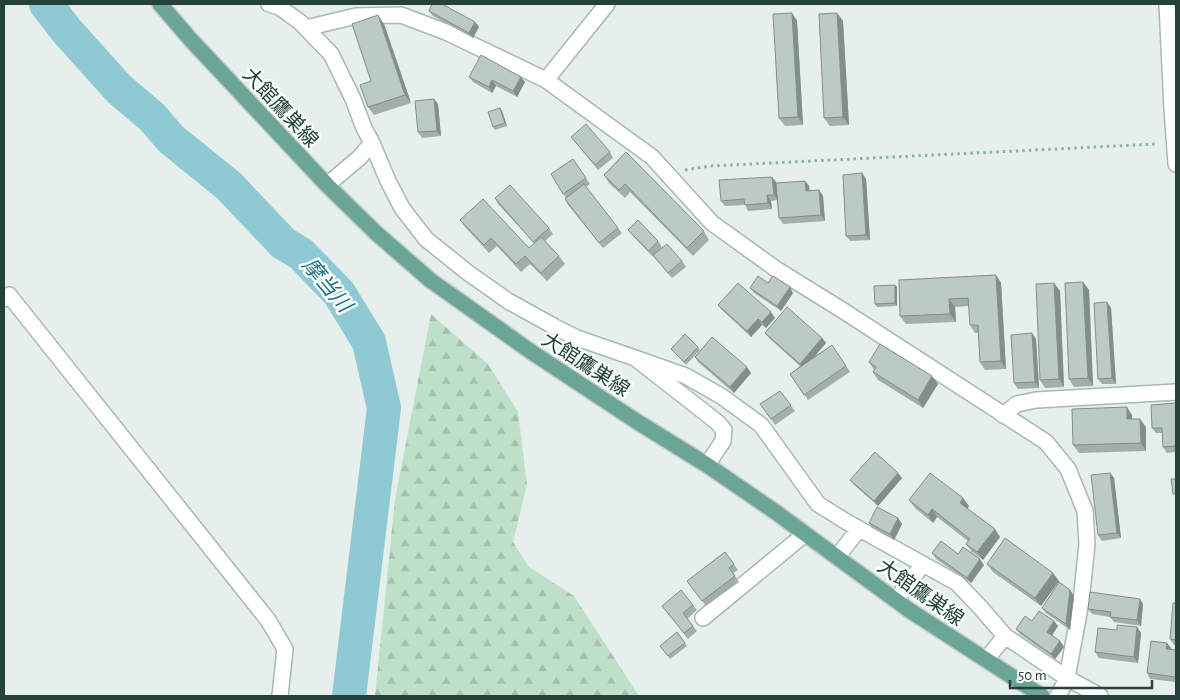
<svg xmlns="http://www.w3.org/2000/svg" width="1180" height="700" font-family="'Alegreya Sans','Noto Sans JP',sans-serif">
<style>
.forest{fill:url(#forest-firs)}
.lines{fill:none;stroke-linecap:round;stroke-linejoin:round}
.river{stroke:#8ec9d4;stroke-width:34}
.minor-casing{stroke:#a8b8b2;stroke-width:18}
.major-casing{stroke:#c2cac8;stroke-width:18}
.path{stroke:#86b3a5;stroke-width:3;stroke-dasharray:2.5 4;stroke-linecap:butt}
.minor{stroke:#fff;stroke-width:15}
.major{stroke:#6aa596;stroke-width:15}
.wall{fill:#a1aea9}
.shaded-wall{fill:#838d89}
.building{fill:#bbcac4;stroke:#838d89}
.labels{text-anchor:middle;stroke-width:5;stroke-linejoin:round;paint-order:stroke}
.street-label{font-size:20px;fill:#24423a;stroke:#f7fbf9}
.water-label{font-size:21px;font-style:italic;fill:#1c6f80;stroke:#f7fbf9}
</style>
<defs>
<pattern id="forest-firs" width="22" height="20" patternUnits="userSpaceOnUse" patternTransform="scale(1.25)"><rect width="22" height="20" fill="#bfe0c8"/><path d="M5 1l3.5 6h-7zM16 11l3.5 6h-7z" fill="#a4c1ad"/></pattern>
</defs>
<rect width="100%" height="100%" fill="#e6efeb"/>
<path class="forest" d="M431,314L488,364L518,412L527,485L513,542L529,567L574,596L639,696H375L395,499Z"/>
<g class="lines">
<path class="river" d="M46,4L66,30L119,89L152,117L171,139L229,186L283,243L301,254L339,293L369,342L384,408L349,696"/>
<g class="minor-casing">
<path id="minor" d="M269,4L279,7L300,22L331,54L353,99L364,128L372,143L359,158L327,185
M1167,4L1172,109L1176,164
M306,28L356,16L401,15L446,32L546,80L652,157L712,223L776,269L842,310L1046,442L1068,469L1085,511L1087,544L1081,602L1067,678L1058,696
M546,80L607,4
M372,143L388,181L402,208L426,239L467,272L508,301L555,327L577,338L635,358L717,422L724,430L723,441L707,465
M4,299L9,295L268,620L285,649L280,696
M635,358L686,376L721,396L761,425L818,504L845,521L957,583L980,607L1005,636L1067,678L1100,696
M1003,415L1017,404L1036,400L1176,392
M837,557L859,529
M896,600L923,564
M703,618L805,534
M986,660L1005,636"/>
</g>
<g class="major-casing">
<path id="major" d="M160,4L191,40L327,185L375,232L430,280L530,351L636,421L707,465L774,511L909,610L1042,696"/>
</g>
<path class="path" d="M685,170L710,166L1157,144"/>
<use href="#minor" class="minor"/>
<use href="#major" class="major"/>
</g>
<path class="wall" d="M429,11L475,22L479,27L473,38L433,16Z
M792,13L797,21L803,125L785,126L779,118Z
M837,13L843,21L849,125L830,126L824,118Z
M384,24L411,103L374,115L368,107L371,81Z
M469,77L525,82L517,97L496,86L492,93L473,82Z
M434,99L438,104L441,136L422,138L418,132Z
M500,108L502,111L507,126L495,130L493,127Z
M571,137L610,152L613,158L598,170Z
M626,152L704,231L709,240L693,256L630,192L625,198L609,183L604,175Z
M573,159L590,184L586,187L622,233L603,248L568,205L565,199L566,198L551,174Z
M862,173L866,179L870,240L850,241L846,236Z
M805,181L809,186L810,191L819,190L823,196L825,221L783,224L779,218L777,200L771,201L772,209L748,211L745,205L725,206L721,201L776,183Z
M495,198L549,228L553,234L545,241L559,256L565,264L547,281L530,264L521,272L497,246L489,253L466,228L460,220L529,248L534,243L498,204Z
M628,230L658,241L662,247L656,253L682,261L686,267L672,278L653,256H652L632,235Z
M996,275L1001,283L1006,369L985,370L980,362L978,333H975L970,325L969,306L955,307L956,322L906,324L900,316Z
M1083,282L1089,290L1093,386L1074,387L1069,379Z
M768,283L793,293L781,311L754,293L750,288Z
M1054,283L1060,291L1064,387L1045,388L1040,380Z
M895,285L897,287V306L877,307L875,304Z
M1107,302L1111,308L1116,384H1102L1098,379Z
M718,305L775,318L766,328L762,325L751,337L722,310Z
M765,333L822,338L826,343L815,356L832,345L850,372L808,400L790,374L800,366L769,338Z
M1032,333L1036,339L1039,388L1018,389L1014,383Z
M698,347L700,350L686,365L671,349Z
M695,357L751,373L734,393L698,362Z
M869,362L938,384L923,408L878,380L873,372L874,370Z
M780,391L795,411L775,425L760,404Z
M1176,403V452L1167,453L1163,447L1162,433H1156L1152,428Z
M1132,415V419L1146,427V451L1079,453L1073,445Z
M1110,473L1114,478L1121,538L1102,541L1098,535Z
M902,478L878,506L854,485L850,480Z
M909,500L969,506L967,508L1000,537L983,560L972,552L966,544L968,541L937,517L933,523L915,508Z
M898,518L902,524L894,540L872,528L869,523Z
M725,552L738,570L733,573L739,582L706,606L687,581Z
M932,553L958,554L984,565L971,583L936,559Z
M987,564L1059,581L1041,606L993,572Z
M1070,590L1074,596L1070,630L1046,613L1042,608Z
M1176,603V645H1174L1170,639Z
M1143,604L1141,626L1114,622L1110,617L1092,614L1088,609Z
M693,605L697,610L687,619L697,631L688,639L662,606Z
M1032,621H1054L1058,626L1052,636L1060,641L1064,647L1055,659L1020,634L1016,629Z
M1137,627L1141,633L1138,663L1099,658L1095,652L1117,630Z
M677,632L687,646L670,659L660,646Z
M1171,648V649L1176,650V682L1150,679L1147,673Z"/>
<path class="shaded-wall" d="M792,13L797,21L803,125L798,117Z
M837,13L843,21L849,125L843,117Z
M378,15L384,24L411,103L405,95Z
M475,22L479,27L473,38L469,33Z
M521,77L525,82L517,97L513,91Z
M492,80L496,86L492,93L489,87Z
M434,99L438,104L441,136L437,131Z
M500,108L502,111L507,126L505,123Z
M862,173L866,179L870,240L866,235Z
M772,177L776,182L778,200L774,195Z
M805,181L809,186L810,197L806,191Z
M819,190L823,196L825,221L821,215Z
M767,195L771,201L772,209L768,203Z
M996,275L1001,283L1006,369L1001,361Z
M1083,282L1089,290L1093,386L1088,378Z
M1054,283L1060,291L1064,387L1059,379Z
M895,285L897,287V306L895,303Z
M790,287L793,293L781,311L777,306Z
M949,299L955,307L956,322L950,314Z
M1107,302L1111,308L1116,384L1112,378Z
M771,312L775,318L766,328L762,322Z
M758,319L762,325L751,337L747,331Z
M1032,333L1036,339L1039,388L1035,382Z
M822,338L826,343L804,369L800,364Z
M747,367L751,373L734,393L730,387Z
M932,376L938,384L923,408L918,400Z
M1127,407L1132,415V427L1127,419Z
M1140,419L1146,427V451L1141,443Z
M898,473L902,478L878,506L874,501Z
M1110,473L1114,478L1121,538L1117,533Z
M963,498L969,506L966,511L960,503Z
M932,509L937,517L933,523L928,515Z
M898,518L902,524L894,540L890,534Z
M995,529L1000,537L983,560L977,552Z
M980,559L984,565L971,583L967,578Z
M1053,573L1059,581L1041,606L1035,598Z
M1070,590L1074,596L1070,630L1066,624Z
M1140,599L1143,604L1141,626L1137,620Z
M1054,621L1058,626L1050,638L1047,632Z
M1137,627L1141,633L1138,663L1134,657Z
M1060,641L1064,647L1055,659L1051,654Z
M1167,643L1171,648L1170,654L1166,649Z"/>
<path class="building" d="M432,4H442L475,22L469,33L429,11Z
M792,13L798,117L779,118L773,14Z
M837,13L843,117L824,118L819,14Z
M378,15L405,95L368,107L360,85L371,81L352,24Z
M481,55L521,77L513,91L492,80L489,87L469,77Z
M434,99L437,131L418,132L415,101Z
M500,108L505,123L493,127L488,112Z
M586,124L610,152L595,165L571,137Z
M626,152L704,231L687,248L625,184L619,190L604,175Z
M573,159L586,178L563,194L551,174Z
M862,173L866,235L846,236L843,175Z
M772,177L774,195H767L768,203L745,205L744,199L721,201L719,180Z
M805,181L806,191L819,190L821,215L779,218L776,183Z
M584,184L618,228L599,243L565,199Z
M510,185L549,228L533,242L495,198Z
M483,199L529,248L541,237L559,256L541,273L525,256L516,264L491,238L484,245L460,220Z
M638,220L658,241L649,251L628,230Z
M667,244L682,261L668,273L653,255Z
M996,275L1001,361L980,362L978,325H970L968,298L949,299L950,314L900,316L899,280Z
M758,276L768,283L773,276L790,287L777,306L750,288Z
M1083,282L1088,378L1069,379L1065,283Z
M738,283L771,312L762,322L758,319L747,331L718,305Z
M1054,283L1059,379L1040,380L1036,284Z
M895,285V303L875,304L874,286Z
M1107,302L1112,378L1098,379L1094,303Z
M787,307L822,338L800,364L765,333Z
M1032,333L1035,382L1014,383L1011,335Z
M685,334L698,347L684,362L671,349Z
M712,337L747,367L730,387L695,357Z
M880,344L932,376L918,400L873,372L876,367L869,362Z
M832,345L846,366L804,395L790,374Z
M780,391L791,405L771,419L760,404Z
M1176,403V446L1163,447L1162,428H1152L1151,405Z
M1127,407V419H1140L1141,443L1073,445L1072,409Z
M875,452L898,473L874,501L850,480Z
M930,473L963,498L960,503L995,529L977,552L966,544L970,539L932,509L928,515L909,500Z
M1110,473L1117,533L1098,535L1091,475Z
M1171,479H1176V494H1173Z
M877,507L898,518L890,534L869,523Z
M1005,538L1053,573L1035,598L987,564Z
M941,541L958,554L963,547L980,559L967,578L932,553Z
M725,552L734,564L729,568L735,576L702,601L687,581Z
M1059,582L1070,590L1066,624L1042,608Z
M681,590L693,605L683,613L693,626L684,633L662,606Z
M1090,592L1140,599L1137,620L1110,617L1111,612L1088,609Z
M1173,603H1176V640L1170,639Z
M1039,611L1054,621L1047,632L1060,641L1051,654L1016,629L1025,616L1032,621Z
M1117,625L1137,627L1134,657L1095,652L1098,628L1117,630Z
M677,632L685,643L668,656L660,646Z
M1151,641L1167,643L1166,649L1176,650V677L1147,673Z"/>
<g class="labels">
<g class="street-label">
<text transform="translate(281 107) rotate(47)" y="7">大館鷹巣線</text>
<text transform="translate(586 364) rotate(33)" y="7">大館鷹巣線</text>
<text transform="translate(921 592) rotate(35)" y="7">大館鷹巣線</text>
</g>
<g class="water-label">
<text transform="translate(327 285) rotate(50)" y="7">摩当川</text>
</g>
</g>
<rect width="1180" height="700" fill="none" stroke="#24423a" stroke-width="10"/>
<path d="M1010 680v8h142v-8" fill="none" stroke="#24423a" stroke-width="2.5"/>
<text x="1018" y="680" font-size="15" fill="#24423a" stroke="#f7fbf9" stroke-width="4" paint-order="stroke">50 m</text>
</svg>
